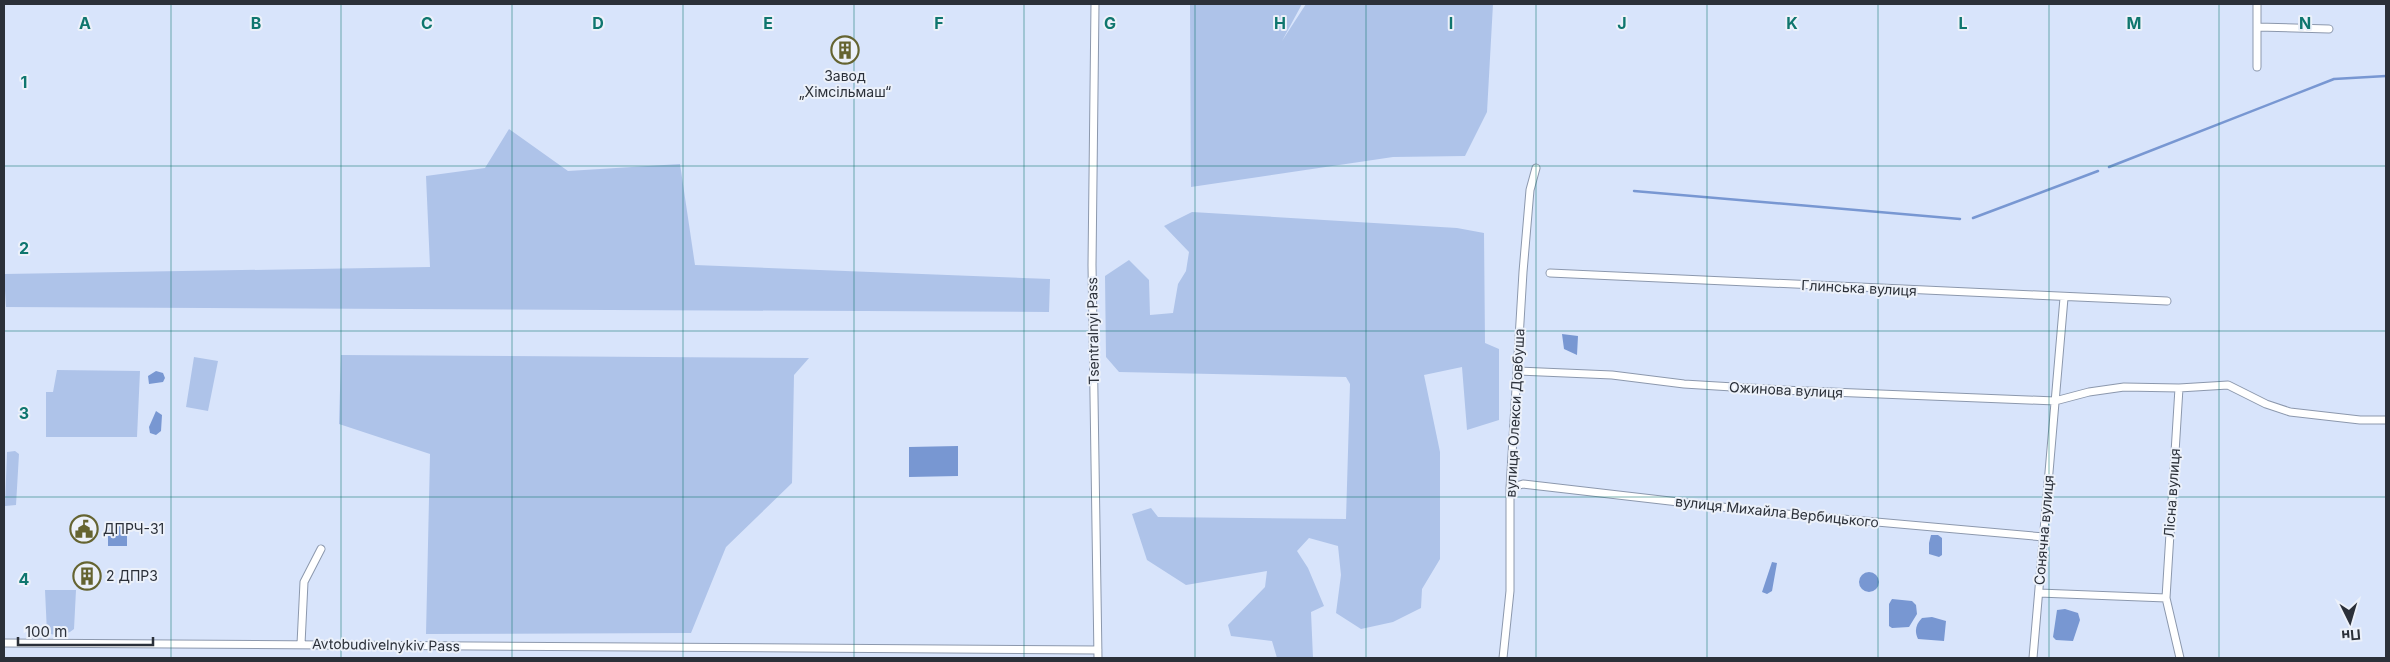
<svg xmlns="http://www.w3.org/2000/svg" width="2390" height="662" font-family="Inter,sans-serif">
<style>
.green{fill:#aec3e9}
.water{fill:#7897d2}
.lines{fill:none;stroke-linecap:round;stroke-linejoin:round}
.stream{stroke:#7897d2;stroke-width:2.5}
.minor-casing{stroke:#8c98ad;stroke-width:9}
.minor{stroke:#fff;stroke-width:7}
.grid{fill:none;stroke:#0f766e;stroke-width:1;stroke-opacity:0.55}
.labels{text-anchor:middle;stroke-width:4;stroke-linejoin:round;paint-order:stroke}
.poi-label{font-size:14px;fill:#2b3039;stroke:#ecf1fa;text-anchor:start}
.street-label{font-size:14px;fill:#2b3039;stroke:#ecf1fa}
.grid-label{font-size:16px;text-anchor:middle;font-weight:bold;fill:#0f766e;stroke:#ecf1fa;stroke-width:4;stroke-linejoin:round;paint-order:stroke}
</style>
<rect width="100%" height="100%" fill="#d8e4fb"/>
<path class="green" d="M1190,4H1302L1282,41L1306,4H1493L1487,112L1465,156L1393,157L1191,187Z
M509,129L568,171L680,164L695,265L1050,279L1049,312L6,307L4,274L430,267L426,176L485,168Z
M1192,212L1457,228L1484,233L1485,343L1499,349V420L1467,430L1462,367L1424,375L1440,452V559L1422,589L1421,608L1393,622L1361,629L1336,613L1341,575L1338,546L1309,538L1297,551L1308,568L1324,606L1311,612L1313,658H1277L1272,641L1231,636L1228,625L1265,587L1267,571L1186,585L1147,560L1132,514L1151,508L1158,517L1346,519L1350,384L1346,377L1119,372L1106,357L1105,276L1129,260L1149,280L1150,315L1173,313L1178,284L1186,271L1189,252L1164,226Z
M341,355L809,358L794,375L792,483L726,547L691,633L426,634L430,454L339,424Z
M194,357L218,361L208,411L186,407Z
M57,370L140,371L137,437H46V392H53Z
M15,451L19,454L16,505L5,506L7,452Z
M45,590H76L74,629C66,636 57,636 47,633Z"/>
<path class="water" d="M1562,334L1578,336L1577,355L1564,349Z
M156,371L163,373L165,378L163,382L149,384L148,376Z
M156,411L162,415L161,431L156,435L150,433L149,427Z
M958,446V476L909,477V447Z
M108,523H127V546H108Z
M1931,535H1938L1942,538V555L1939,557L1929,554V543Z
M1772,562L1777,563L1772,591L1767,594L1762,592Z
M1859 582a10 10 0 1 1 20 0a10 10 0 1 1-20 0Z
M1892,599L1912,601L1916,605L1917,614L1909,627L1892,628L1889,626V604Z
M2065,609L2078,613L2080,620L2073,641L2056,640L2053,637L2057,610Z
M1932,617L1946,621L1944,641L1918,639C1914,631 1916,624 1922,618Z"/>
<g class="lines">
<path class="stream" d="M2109,167L2334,79L2386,76
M1634,191L1960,219
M1973,218L2098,171"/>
<g class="minor-casing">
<path id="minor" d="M1095,4L1092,265L1098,658
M2257,27L2329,29
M2257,67V4
M1550,273L2167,301
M1518,371L1612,375L1684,384L1782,390L2055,401L2089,392L2124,387L2179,388L2228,385L2266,404L2290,412L2360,420H2386
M2179,388L2166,598L2180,658
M1510,488L1523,484L1765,512L2044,537
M2039,593L2166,598
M4,643L1098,650
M301,644L304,582L321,549
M1503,658L1510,591V488L1523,272L1530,190L1536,168
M2033,658L2064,298"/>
</g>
<use href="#minor" class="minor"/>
</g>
<path class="grid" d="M171,4V658M341,4V658M512,4V658M683,4V658M854,4V658M1024,4V658M1195,4V658M1366,4V658M1536,4V658M1707,4V658M1878,4V658M2049,4V658M2219,4V658M4,166H2386M4,331H2386M4,497H2386"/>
<defs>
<g id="building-ring" transform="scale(1.4375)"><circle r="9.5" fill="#ecf1fa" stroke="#656431" stroke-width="1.5"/><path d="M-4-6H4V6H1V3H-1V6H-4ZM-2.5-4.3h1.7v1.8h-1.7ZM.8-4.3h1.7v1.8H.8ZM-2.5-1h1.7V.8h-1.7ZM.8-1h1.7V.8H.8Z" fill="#656431"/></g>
<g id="civic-ring" transform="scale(1.4375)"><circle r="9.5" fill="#ecf1fa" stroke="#656431" stroke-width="1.5"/><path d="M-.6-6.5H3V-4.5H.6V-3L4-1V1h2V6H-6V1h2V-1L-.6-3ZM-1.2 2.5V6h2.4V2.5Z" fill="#656431"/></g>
</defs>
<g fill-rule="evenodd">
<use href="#building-ring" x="845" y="50"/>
<use href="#civic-ring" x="84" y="529"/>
<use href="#building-ring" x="87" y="576"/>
</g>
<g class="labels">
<g class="poi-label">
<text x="845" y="81" text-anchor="middle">Завод<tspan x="845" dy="16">„Хімсільмаш“</tspan></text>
<text x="103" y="534">ДПРЧ-31</text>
<text x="106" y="581">2 ДПРЗ</text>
</g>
<g class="street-label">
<text transform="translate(1859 288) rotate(3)" y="5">Глинська вулиця</text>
<text transform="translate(1093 331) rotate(-91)" y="5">Tsentralnyi Pass</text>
<text transform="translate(1786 390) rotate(3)" y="5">Ожинова вулиця</text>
<text transform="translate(1515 413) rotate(-87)" y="5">вулиця Олекси Довбуша</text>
<text transform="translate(2172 493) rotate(-86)" y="5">Лісна вулиця</text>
<text transform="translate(1777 512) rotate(6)" y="5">вулиця Михайла Вербицького</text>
<text transform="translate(2044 530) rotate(-85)" y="5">Сонячна вулиця</text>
<text transform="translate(386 645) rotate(1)" y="5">Avtobudivelnykiv Pass</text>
</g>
</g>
<g class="grid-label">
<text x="85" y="29">A</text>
<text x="256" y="29">B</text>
<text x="427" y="29">C</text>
<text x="598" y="29">D</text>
<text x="768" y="29">E</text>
<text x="939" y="29">F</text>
<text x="1110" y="29">G</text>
<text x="1280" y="29">H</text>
<text x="1451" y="29">I</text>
<text x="1622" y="29">J</text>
<text x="1792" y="29">K</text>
<text x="1963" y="29">L</text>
<text x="2134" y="29">M</text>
<text x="2305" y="29">N</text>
<text x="24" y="88">1</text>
<text x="24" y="254">2</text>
<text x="24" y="419">3</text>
<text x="24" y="585">4</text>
</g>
<rect width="2390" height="662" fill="none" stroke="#2b3039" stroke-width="10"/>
<g transform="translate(2350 622) rotate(175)" stroke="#ecf1fa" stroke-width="4" paint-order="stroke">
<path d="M0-4L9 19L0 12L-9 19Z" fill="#2b3039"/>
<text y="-8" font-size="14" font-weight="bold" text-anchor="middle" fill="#2b3039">Пн</text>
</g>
<path d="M18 637v8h135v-8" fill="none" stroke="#2b3039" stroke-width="2.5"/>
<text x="25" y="637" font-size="15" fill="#2b3039" stroke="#ecf1fa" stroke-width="4" paint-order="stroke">100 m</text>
</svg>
